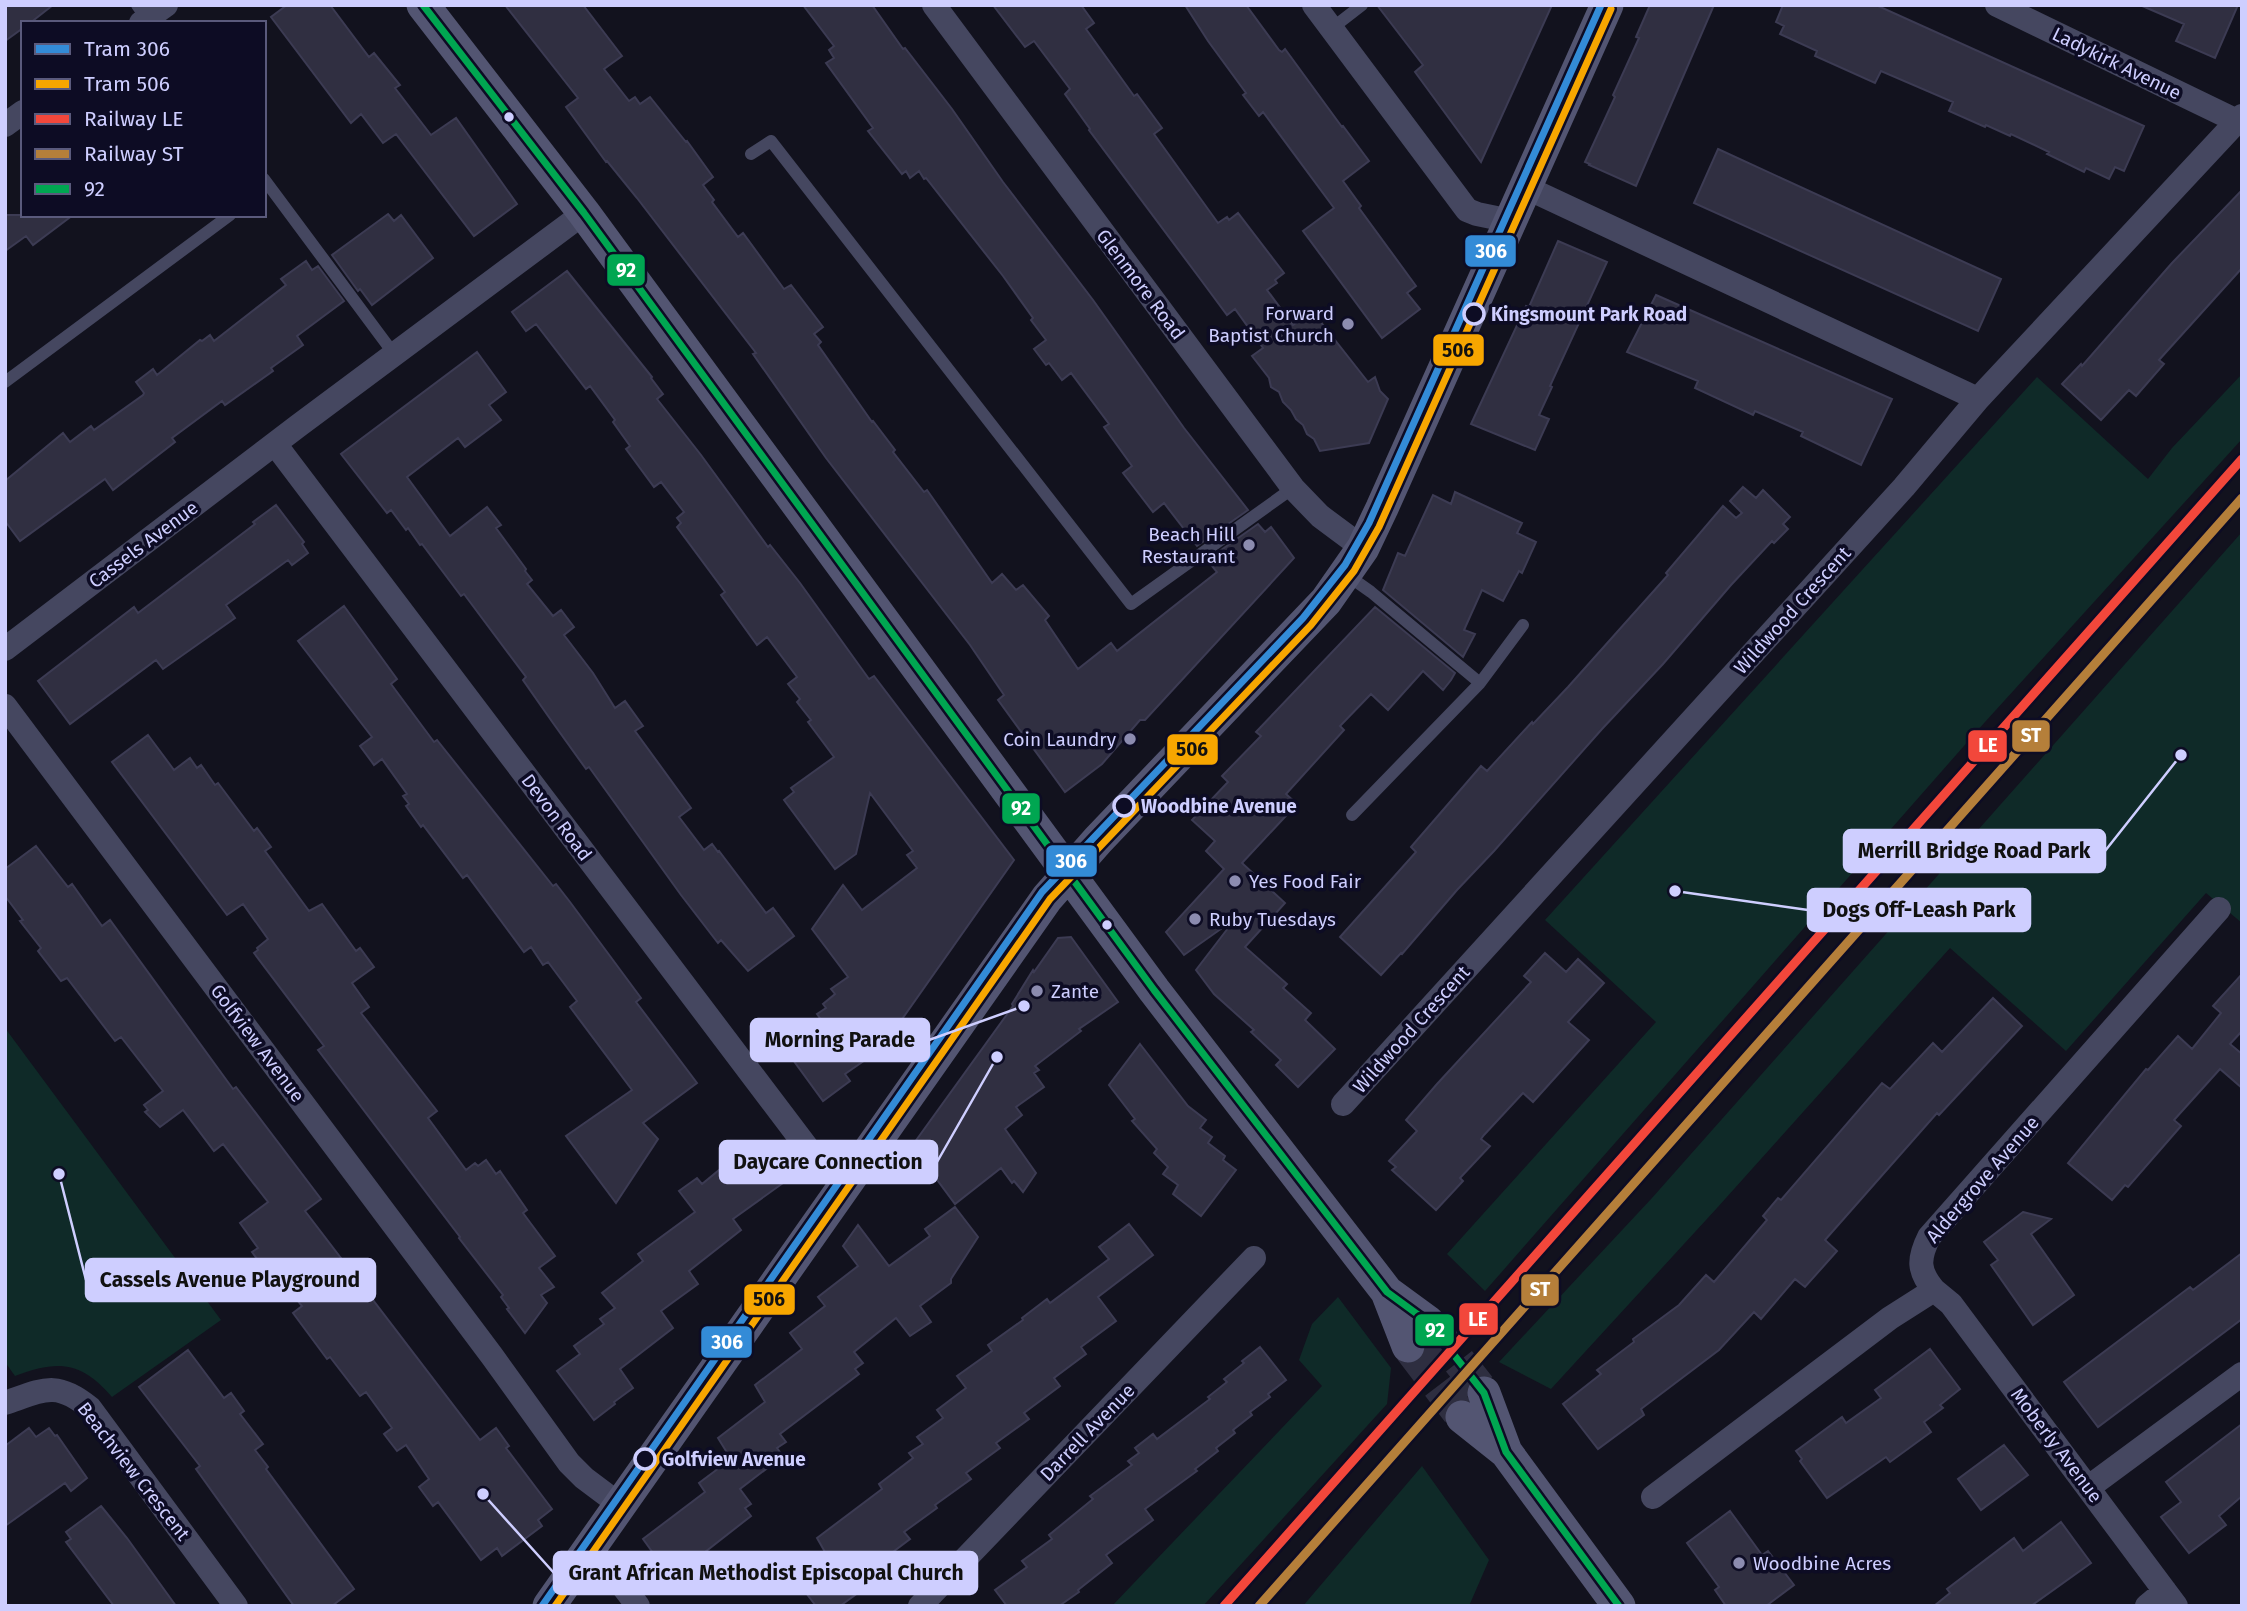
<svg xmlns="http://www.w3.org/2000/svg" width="2247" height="1611" font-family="'Fira Sans',sans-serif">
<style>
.green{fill:#0f2a28}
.building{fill:#302f41;stroke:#3c3b53;stroke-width:2}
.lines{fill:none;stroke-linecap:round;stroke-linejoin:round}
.secondary-tunnel{stroke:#2e2e40;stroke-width:33;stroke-dasharray:33 17;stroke-linecap:butt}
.lane{stroke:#454760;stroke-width:12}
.street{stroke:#454760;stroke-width:24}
.secondary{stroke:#535572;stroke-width:33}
.bus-1-casing{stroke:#0d0c24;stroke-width:12}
.bus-1{stroke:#00a651;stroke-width:7}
.rail-1-casing{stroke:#0d0c24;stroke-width:14}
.rail-2-casing{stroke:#0d0c24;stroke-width:14}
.rail-1{stroke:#f2473b;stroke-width:9}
.rail-2{stroke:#b57f3a;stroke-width:9}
.tram-1-casing{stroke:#0d0c24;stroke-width:12}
.tram-2-casing{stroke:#0d0c24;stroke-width:12}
.tram-1{stroke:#338bd7;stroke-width:7}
.tram-2{stroke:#f7a600;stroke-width:7}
.bus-dot{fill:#ceceff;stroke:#0d0c24;stroke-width:2.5}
.stop-dot{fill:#0d0c24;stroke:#ceceff;stroke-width:3.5}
.poi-dot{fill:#8c8cb0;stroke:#0d0c24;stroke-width:2.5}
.labels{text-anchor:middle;stroke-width:7;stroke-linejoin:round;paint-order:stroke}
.street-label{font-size:19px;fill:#ceceff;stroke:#0d0c24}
.poi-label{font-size:19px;fill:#ceceff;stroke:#0d0c24;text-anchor:start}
.stop-label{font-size:19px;font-weight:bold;fill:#ceceff;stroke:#0d0c24;text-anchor:start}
.leader{fill:none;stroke:#ceceff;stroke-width:2.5}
.callout-dot{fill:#ceceff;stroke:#0d0c24;stroke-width:2.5}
.callout{fill:#ceceff;stroke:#ceceff;stroke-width:2.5}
.callout-label{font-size:21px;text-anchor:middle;font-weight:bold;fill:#111}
.line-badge{stroke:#0d0c24;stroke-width:2.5}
.badge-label{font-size:19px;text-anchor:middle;font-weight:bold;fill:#fff}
.pale-badge-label{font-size:19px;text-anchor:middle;font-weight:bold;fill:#111}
</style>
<rect width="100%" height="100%" fill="#12121e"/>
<path class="green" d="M2242,374V439L1985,722L1485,1291L1447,1254L1656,1022L1545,920L2037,377L2148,479L2172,448Z
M2242,532V923L2206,893L2066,1051L1950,948L1717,1208L1551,1389L1499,1362L1652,1198Z
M5,1028L221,1320L112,1397C81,1361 58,1360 15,1376L5,1362Z
M1338,1297L1391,1368L1387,1404L1203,1606H1112L1322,1386L1299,1360L1312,1324Z
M1422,1466L1489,1560L1469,1606H1303Z"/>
<path class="building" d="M5,5H53L30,23H23V28L5,41Z
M287,5H330L369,57L374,53L400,85L395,88L431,135L456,118L517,204L474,236L396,134L383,143L361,114L351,123L271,17Z
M505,5H583L622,56L604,69L629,101L635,97L640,104L650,97L686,142L687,141L713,177L703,185L714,200L712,202L738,237L743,233L784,289L791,285L823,327L814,334L821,342L818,345L872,422L873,421L895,450L893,452L924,492L927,490L992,583L1002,574L1016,590L1023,585L1049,616L1045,620L1078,669L1111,643L1117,651L1217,572L1207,560L1258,524L1265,532L1271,527L1294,558L1145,720H1140L1102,764L1065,792L998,700L1004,695L970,645L826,458L753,354L756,353L637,198L607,161L606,162L566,107L578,98Z
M803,5H872L903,49L905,48L952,109L1003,182L1093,300L1184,428L1248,510L1197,546L1164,503L1153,512L1123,473L1132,466L1104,427L1109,424L1071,373L1062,380L1049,363L1046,365L1034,349L1046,340L1031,320L1033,318L1003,276L926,178L924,179L919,171L910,178L906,171L902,174L868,131L873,128L826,63L834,58L829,50L834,46Z
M993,5H1081L1094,23L1086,29L1134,96L1137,94L1162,128L1154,134L1218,223L1227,217L1229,220L1238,213L1284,273L1275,280L1277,283L1267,290L1293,325L1312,311L1368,382L1375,377L1380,391L1388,399L1369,443L1320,451L1314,439L1307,434L1303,425L1296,419L1291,410L1283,402L1279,392L1271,387L1269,378L1252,356L1263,348L1235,309L1227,315L1201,280L1089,130L1090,129L1065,94L1070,89L1034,41L1025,47Z
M1185,5H1246L1279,50L1282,52L1285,49L1342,127L1343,126L1369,161L1343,181L1361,206L1359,208L1416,286L1407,293L1420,309L1382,338L1303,231L1334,208L1263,112L1259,116L1243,95L1246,93L1208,41Z
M1377,5H1552L1481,162L1415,72L1423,65Z
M1650,5H1714L1636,186L1589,165L1590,164L1585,162L1615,97L1613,95L1639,38L1636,37Z
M1783,5H1876L2144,126L2124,171L2115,167L2109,179L2086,168L2084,172L2047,154L2049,152L2011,134L2010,136L1986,125L1985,127L1949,111L1953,102L1881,71L1875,83L1815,56L1817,51L1780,34L1784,26L1776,22Z
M2140,5H2238L2215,58L2176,41L2184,24Z
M1718,149L2001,279L1978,331L1694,203Z
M2242,190V268L2159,360L2164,364L2136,396L2129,390L2101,420L2062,384L2081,364L2082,366L2172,263Z
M388,214L394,221L401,215L433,258L372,305L360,289L358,291L332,255Z
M5,215H73L33,245L26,236L5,251Z
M1558,241L1607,262L1550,386L1552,387L1539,415L1549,419L1535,450L1471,424L1526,306L1529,307Z
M306,261L312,270L318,266L344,301L297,336L303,345L271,368L273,371L225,405L222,401L172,438L175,442L113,490L105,479L20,541L5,521V481L63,433L70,442L91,426L94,430L143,395L144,393L136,382L153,369L157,375L200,340L202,341L210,335L214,341L286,285L281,279Z
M567,271L652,377L651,378L663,394L657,399L701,455L768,547L770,545L800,583L869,679L874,676L1014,860L881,1049L845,1074L850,1081L823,1101L788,1053L793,1050L790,1046L822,1021L817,1014L826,1008L823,1004L835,994L831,989L848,977L812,929L843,885L862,910L917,868L907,855L913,851L870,793L856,854L835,869L784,800L794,792L791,788L834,757L808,722L811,720L797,702L800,699L788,684L797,677L767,637L757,645L721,595L725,592L677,527L681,523L677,518L684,512L661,482L654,487L626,449L630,446L613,422L615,420L590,386L586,389L536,324L526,331L512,312Z
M1656,295L1892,399L1861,465L1801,436L1803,432L1755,411L1753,415L1695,388L1698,381L1627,352Z
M477,352L506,392L489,405L501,420L465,447L458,438L407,477L450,536L487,507L501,525L496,528L526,569L525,571L532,580L527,584L553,616L561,610L574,627L564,635L593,673L615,708L625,701L643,726L635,731L691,808L679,817L704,850L712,844L718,852L719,851L766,913L773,908L794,936L748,971L721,940L718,943L681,895L589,767L586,769L553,723L523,680L526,677L464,594L461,596L422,544L420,545L408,528L406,530L391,510L387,513L341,454Z
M1743,487L1756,498L1763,490L1790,517L1783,524L1788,529L1774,543L1772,541L1731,585L1663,664L1602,729L1494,851L1457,890L1402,954L1401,953L1381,975L1340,937L1416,852L1411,847L1481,766L1487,771L1532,722L1533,724L1568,687L1668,575L1666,573L1723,506L1736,518L1742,513L1730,501Z
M1455,492L1522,523L1517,533L1536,542L1522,573L1519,571L1503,601L1482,590L1464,630L1475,634L1463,657L1383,590L1398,553L1405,556L1433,495L1451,504Z
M276,505L304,542L302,544L308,553L292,565L288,560L226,605L235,618L163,669L156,660L70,724L38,681L134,607L138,613L255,524L253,522Z
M344,606L397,679L391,684L434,742L437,740L553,886L556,884L570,902L641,998L636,1002L697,1083L643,1123L658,1139L616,1203L566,1136L632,1090L570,1007L577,1001L548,962L543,965L531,947L524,952L467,875L463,878L423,825L421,827L406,806L409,804L403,796L407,794L382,759L374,765L360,746L372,737L298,641Z
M1375,607L1455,673L1451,680L1443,690L1423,671L1388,710L1371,694L1340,726L1344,730L1286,794L1297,804L1242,863L1285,903L1245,947L1287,984L1283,988L1311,1013L1305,1020L1335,1049L1298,1087L1276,1065L1281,1060L1251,1032L1254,1030L1214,994L1196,970L1235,919L1184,955L1166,932L1224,869L1206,851L1215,841L1192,820L1228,782L1222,776L1261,736L1256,732Z
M148,735L174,770L190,758L197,768L201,765L215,785L218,783L254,831L257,828L271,847L265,851L309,911L322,904L356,951L360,948L374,967L352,983L369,1007L361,1013L437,1111L428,1118L466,1170L475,1163L478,1166L486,1160L496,1174L500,1171L527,1210L523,1213L555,1256L539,1268L554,1287L541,1295L547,1303L525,1333L507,1309L509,1308L501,1297L503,1295L459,1238L460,1237L318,1050L324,1046L254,953L258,950L257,948L268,939L243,904L227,915L112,762Z
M36,846L68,887L72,884L102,926L110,920L233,1089L236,1087L321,1199L305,1211L480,1440L496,1428L509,1446L506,1448L552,1509L538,1520L542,1526L502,1556L497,1548L481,1560L438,1502L433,1506L419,1487L429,1479L406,1445L397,1451L384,1434L392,1428L366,1392L360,1396L330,1357L327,1359L293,1313L302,1306L273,1270L268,1274L252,1252L258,1248L240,1223L268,1202L223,1144L214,1151L183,1110L160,1127L145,1112L148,1110L144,1105L163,1091L121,1037L115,1041L67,978L61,981L38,951L41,948L20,921L23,920L5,896V869Z
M1071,937L1118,1002L1079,1029L1081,1031L1035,1066L1039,1070L1034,1073L1044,1087L1016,1107L1022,1115L1005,1129L1036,1173L1023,1192L1014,1181L1012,1183L1001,1168L955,1204L912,1146L1013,1006L1012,1004L1033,970L1034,972L1058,938Z
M1545,953L1566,972L1578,959L1604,983L1568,1022L1589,1040L1533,1102L1523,1093L1484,1135L1481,1139L1490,1146L1460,1178L1463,1181L1436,1210L1392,1170L1396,1167L1389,1161L1417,1131L1406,1120L1437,1084L1531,982L1524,976Z
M2242,974V1031L2230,1044L2242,1054V1088L2220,1069L2174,1120L2181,1126L2128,1187L2125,1185L2112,1200L2068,1163L2146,1069L2148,1070L2178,1036L2192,1049L2221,1013L2213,1006Z
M1993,998L2022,1026L1939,1115L1937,1113L1825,1240L1837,1251L1805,1287L1795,1279L1761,1319L1754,1312L1719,1350L1641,1409L1644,1415L1598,1449L1563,1404L1601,1374L1597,1370L1634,1342L1633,1339L1679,1305L1706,1275L1714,1282L1767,1220L1763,1216L1778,1198L1781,1200L1882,1083L1890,1089L1933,1043L1942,1052Z
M1140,1044L1188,1106L1206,1120L1200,1128L1212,1137L1208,1143L1225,1156L1223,1160L1236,1170L1201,1216L1173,1194L1178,1185L1163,1174L1168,1167L1154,1153L1157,1149L1132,1121L1135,1119L1109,1085Z
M753,1142L783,1183L733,1219L741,1230L689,1271L698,1284L661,1311L673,1328L620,1369L633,1388L614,1402L615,1404L594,1420L557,1371L580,1354L574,1346L604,1324L600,1319L615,1308L602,1293L643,1261L638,1254L695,1212L679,1191L697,1178L702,1184Z
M955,1207L978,1237L951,1279V1283L920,1306L931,1322L910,1336L896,1318L854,1352L863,1363L855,1369L859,1374L780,1434L786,1442L777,1448L783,1456L740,1489L751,1504L745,1508L751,1516L700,1556L704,1561L674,1582L643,1539L705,1492L699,1483L731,1459L718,1438L765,1402L755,1385L802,1349L790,1333L825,1306L818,1297L858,1266L843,1246L858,1225L889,1266L930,1236L925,1229Z
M2023,1212L2051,1219L2031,1234L2074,1295L2033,1325L1991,1265L1998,1260L1984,1242Z
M1129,1224L1153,1255L1098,1297L1116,1321L1081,1347L1086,1354L1054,1378L1060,1386L1024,1413L1029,1419L996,1443L1000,1448L966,1473L971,1479L935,1505L937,1508L904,1532L910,1539L877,1564L884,1574L840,1606H816L793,1576L825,1552L817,1538L882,1489L879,1484L913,1458L909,1453L923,1444L917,1437L943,1418L937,1410L966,1388L957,1376L992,1351L988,1345L1023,1320L1022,1318L1047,1299L1050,1303L1109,1259L1099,1247Z
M2242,1253V1319L2098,1427L2064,1382L2190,1287L2193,1290Z
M1260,1347L1286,1380L1268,1394L1270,1397L1250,1412L1252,1415L1233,1430L1235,1433L1216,1448L1218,1451L1195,1469L1197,1471L1145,1509L1153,1520L1106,1555L1112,1563L1078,1590L1079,1592L1059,1606H1007L995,1590L1027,1567L1022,1561L1052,1539L1049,1535L1093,1499L1090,1496L1132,1465L1128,1461L1139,1453L1135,1448L1153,1434L1157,1439L1210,1399L1208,1397L1227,1382L1224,1379L1244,1363L1242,1361Z
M1930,1349L1960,1389L1940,1405L1943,1408L1924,1422L1931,1432L1890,1462L1886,1457L1827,1498L1800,1461L1802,1459L1796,1451L1842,1417L1846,1423L1881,1398L1875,1390Z
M188,1350L224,1398L231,1393L244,1411L240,1414L263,1444L255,1450L268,1467L266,1469L354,1589L332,1606H294L196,1469L200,1466L139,1387Z
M2242,1424V1496L2219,1516L2226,1525L2189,1553L2161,1517L2181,1502L2166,1482Z
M29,1428L36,1437L49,1428L55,1436L57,1435L87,1478L71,1491L65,1483L5,1526V1446Z
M2004,1445L2028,1475L1981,1510L1958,1479Z
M101,1506L127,1538L176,1606H114L66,1542L71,1539L66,1532Z
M1730,1511L1762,1555L1768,1551L1794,1585L1766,1606H1726L1715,1590L1719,1587L1687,1543Z
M2061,1522L2091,1563L2031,1606H1934L1950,1593L1947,1589L2014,1538L2023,1551Z"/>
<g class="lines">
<path class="secondary-tunnel" d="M1428,1322L1484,1393
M1408,1346L1462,1417"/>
<path class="lane" d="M137,5L149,22
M1331,29L1362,5
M751,154L771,141L1131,604L1293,488
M264,179L394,354
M5,382L230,215
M1347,575L1371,592L1480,683
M1352,815L1480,683L1523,625"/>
<path class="street" d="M934,5L1293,488L1320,516L1363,548
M1314,5L1467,210L1477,214L1511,221
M1997,5L2237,121
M141,23L166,5
M5,125L23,112
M1525,187L1978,399
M275,444L812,1154L849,1177
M5,649L298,426L584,213
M5,706L492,1356L569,1463L584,1478L620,1505
M1343,1104L1904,487L1978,399L2242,116
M1934,1290L1951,1304L2176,1606
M5,1403C43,1390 56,1380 90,1408L236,1606
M2089,1487L2242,1374
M1653,1497L1890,1318L1934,1290C1918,1271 1918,1259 1929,1237L2219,909
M587,1551L615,1576L638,1606
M920,1606L1254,1258
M2147,1606L2165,1591"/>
<path class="secondary" d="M423,5L584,213L1154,990L1387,1292L1408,1346
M1387,1292L1428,1322
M1484,1393L1506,1452L1619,1606
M1462,1417L1506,1452
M549,1606L1047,898L1098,840L1326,601L1363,548L1382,508L1607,5"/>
<g class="bus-1-casing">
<path id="bus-1" d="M423,5L584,213L1154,990L1387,1292L1428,1322L1484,1393L1506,1452L1619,1606"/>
</g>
<use href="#bus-1" class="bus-1"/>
<g class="rail-1-casing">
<path id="rail-1" d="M1224,1606L2242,459"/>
</g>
<g class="rail-2-casing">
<path id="rail-2" d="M1259,1606L2242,498"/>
</g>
<use href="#rail-1" class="rail-1"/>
<use href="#rail-2" class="rail-2"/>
<g class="tram-1-casing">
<path id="tram-1" d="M542,1606L1042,892L1303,618L1345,565L1369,523L1601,5"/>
</g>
<g class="tram-2-casing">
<path id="tram-2" d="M555,1606L1050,899L1311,625L1354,571L1379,527L1611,9"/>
</g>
<use href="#tram-1" class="tram-1"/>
<use href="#tram-2" class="tram-2"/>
</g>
<g class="bus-dot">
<circle cx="509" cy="117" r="6"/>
<circle cx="1107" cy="925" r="6"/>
</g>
<g class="stop-dot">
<circle cx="1474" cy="314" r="10"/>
<circle cx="1124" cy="806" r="10"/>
<circle cx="645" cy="1459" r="10"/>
</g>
<g class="poi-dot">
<circle cx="1348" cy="324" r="7"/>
<circle cx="1249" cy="545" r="7"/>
<circle cx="1130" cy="739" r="7"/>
<circle cx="1235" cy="881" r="7"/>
<circle cx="1195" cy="919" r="7"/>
<circle cx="1037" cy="991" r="7"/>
<circle cx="1739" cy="1563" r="7"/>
</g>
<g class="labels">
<g class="street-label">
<text transform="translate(2117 63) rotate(26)" y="7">Ladykirk Avenue</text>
<text transform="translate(1141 284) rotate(53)" y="7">Glenmore Road</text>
<text transform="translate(143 544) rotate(-37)" y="7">Cassels Avenue</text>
<text transform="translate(1792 610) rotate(-48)" y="7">Wildwood Crescent</text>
<text transform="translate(557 817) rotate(53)" y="7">Devon Road</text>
<text transform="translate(1411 1029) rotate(-48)" y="7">Wildwood Crescent</text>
<text transform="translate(258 1043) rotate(53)" y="7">Golfview Avenue</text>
<text transform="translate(1982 1179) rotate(-49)" y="7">Aldergrove Avenue</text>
<text transform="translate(1087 1432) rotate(-46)" y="7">Darrell Avenue</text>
<text transform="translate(2057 1445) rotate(53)" y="7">Moberly Avenue</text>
<text transform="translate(134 1471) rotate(52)" y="7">Beachview Crescent</text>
</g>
<g class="poi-label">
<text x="1334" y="320" text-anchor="end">Forward<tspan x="1334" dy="22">Baptist Church</tspan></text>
<text x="1235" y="541" text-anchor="end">Beach Hill<tspan x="1235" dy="22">Restaurant</tspan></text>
<text x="1116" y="746" text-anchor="end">Coin Laundry</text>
<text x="1249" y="888">Yes Food Fair</text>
<text x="1209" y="926">Ruby Tuesdays</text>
<text x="1051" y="998">Zante</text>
<text x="1753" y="1570">Woodbine Acres</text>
</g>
<g class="stop-label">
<text x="1491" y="321">Kingsmount Park Road</text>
<text x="1141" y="813">Woodbine Avenue</text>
<text x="662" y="1466">Golfview Avenue</text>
</g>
</g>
<path class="leader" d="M2181 755L2105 851M1675 891L1808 910M1024 1006L929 1040M997 1057L937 1162M59 1174L86 1280M483 1494L554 1573"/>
<g class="callout-dot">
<circle cx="2181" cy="755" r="7"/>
<circle cx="1675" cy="891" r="7"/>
<circle cx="1024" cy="1006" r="7"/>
<circle cx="997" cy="1057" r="7"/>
<circle cx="59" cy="1174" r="7"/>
<circle cx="483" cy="1494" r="7"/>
</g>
<g class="callout">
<rect x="1844" y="830" width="261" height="42" rx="7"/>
<rect x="1808" y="889" width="222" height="42" rx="7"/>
<rect x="751" y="1019" width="178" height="42" rx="7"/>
<rect x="720" y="1141" width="217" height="42" rx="7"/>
<rect x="86" y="1259" width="289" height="42" rx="7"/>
<rect x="554" y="1552" width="423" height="42" rx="7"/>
</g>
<g class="callout-label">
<text x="1974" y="858">Merrill Bridge Road Park</text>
<text x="1919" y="917">Dogs Off-Leash Park</text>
<text x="840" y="1047">Morning Parade</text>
<text x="828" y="1169">Daycare Connection</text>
<text x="230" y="1287">Cassels Avenue Playground</text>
<text x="766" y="1580">Grant African Methodist Episcopal Church</text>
</g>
<g class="line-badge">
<rect x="1464" y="234" width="53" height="34" rx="7" fill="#338bd7"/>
<rect x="606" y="253" width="40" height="34" rx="7" fill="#00a651"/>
<rect x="1432" y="333" width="53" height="34" rx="7" fill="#f7a600"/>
<rect x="2011" y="719" width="40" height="34" rx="7" fill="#b57f3a"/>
<rect x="1967" y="729" width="41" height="34" rx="7" fill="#f2473b"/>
<rect x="1166" y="733" width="53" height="33" rx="7" fill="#f7a600"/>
<rect x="1001" y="792" width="40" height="33" rx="7" fill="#00a651"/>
<rect x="1045" y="844" width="53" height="34" rx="7" fill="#338bd7"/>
<rect x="1520" y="1273" width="40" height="34" rx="7" fill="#b57f3a"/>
<rect x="743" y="1283" width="53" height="33" rx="7" fill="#f7a600"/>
<rect x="1458" y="1302" width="41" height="34" rx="7" fill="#f2473b"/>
<rect x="1414" y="1313" width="41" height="34" rx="7" fill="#00a651"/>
<rect x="700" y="1325" width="53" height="34" rx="7" fill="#338bd7"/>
</g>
<g class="badge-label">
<text x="1491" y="258">306</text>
<text x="626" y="277">92</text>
<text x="2031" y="742">ST</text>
<text x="1988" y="752">LE</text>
<text x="1021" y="815">92</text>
<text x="1071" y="868">306</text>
<text x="1540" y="1296">ST</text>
<text x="1478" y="1326">LE</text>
<text x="1435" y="1337">92</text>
<text x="727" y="1349">306</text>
</g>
<g class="pale-badge-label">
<text x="1458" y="357">506</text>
<text x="1192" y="756">506</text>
<text x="769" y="1306">506</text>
</g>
<rect width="2247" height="1611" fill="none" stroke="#ceceff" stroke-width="14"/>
<rect x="21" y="21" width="245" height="196" fill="#0d0c24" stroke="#5a5a7c" stroke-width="2"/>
<rect x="35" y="44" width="35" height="10" fill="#338bd7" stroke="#5a5a7c" stroke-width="2"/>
<text x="84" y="56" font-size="21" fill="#ceceff">Tram 306</text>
<rect x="35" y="79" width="35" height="10" fill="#f7a600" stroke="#5a5a7c" stroke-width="2"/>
<text x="84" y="91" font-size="21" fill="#ceceff">Tram 506</text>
<rect x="35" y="114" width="35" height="10" fill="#f2473b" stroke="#5a5a7c" stroke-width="2"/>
<text x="84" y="126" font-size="21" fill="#ceceff">Railway LE</text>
<rect x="35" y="149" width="35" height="10" fill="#b57f3a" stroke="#5a5a7c" stroke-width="2"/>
<text x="84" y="161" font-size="21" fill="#ceceff">Railway ST</text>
<rect x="35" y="184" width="35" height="10" fill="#00a651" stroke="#5a5a7c" stroke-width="2"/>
<text x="84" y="196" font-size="21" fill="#ceceff">92</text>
</svg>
